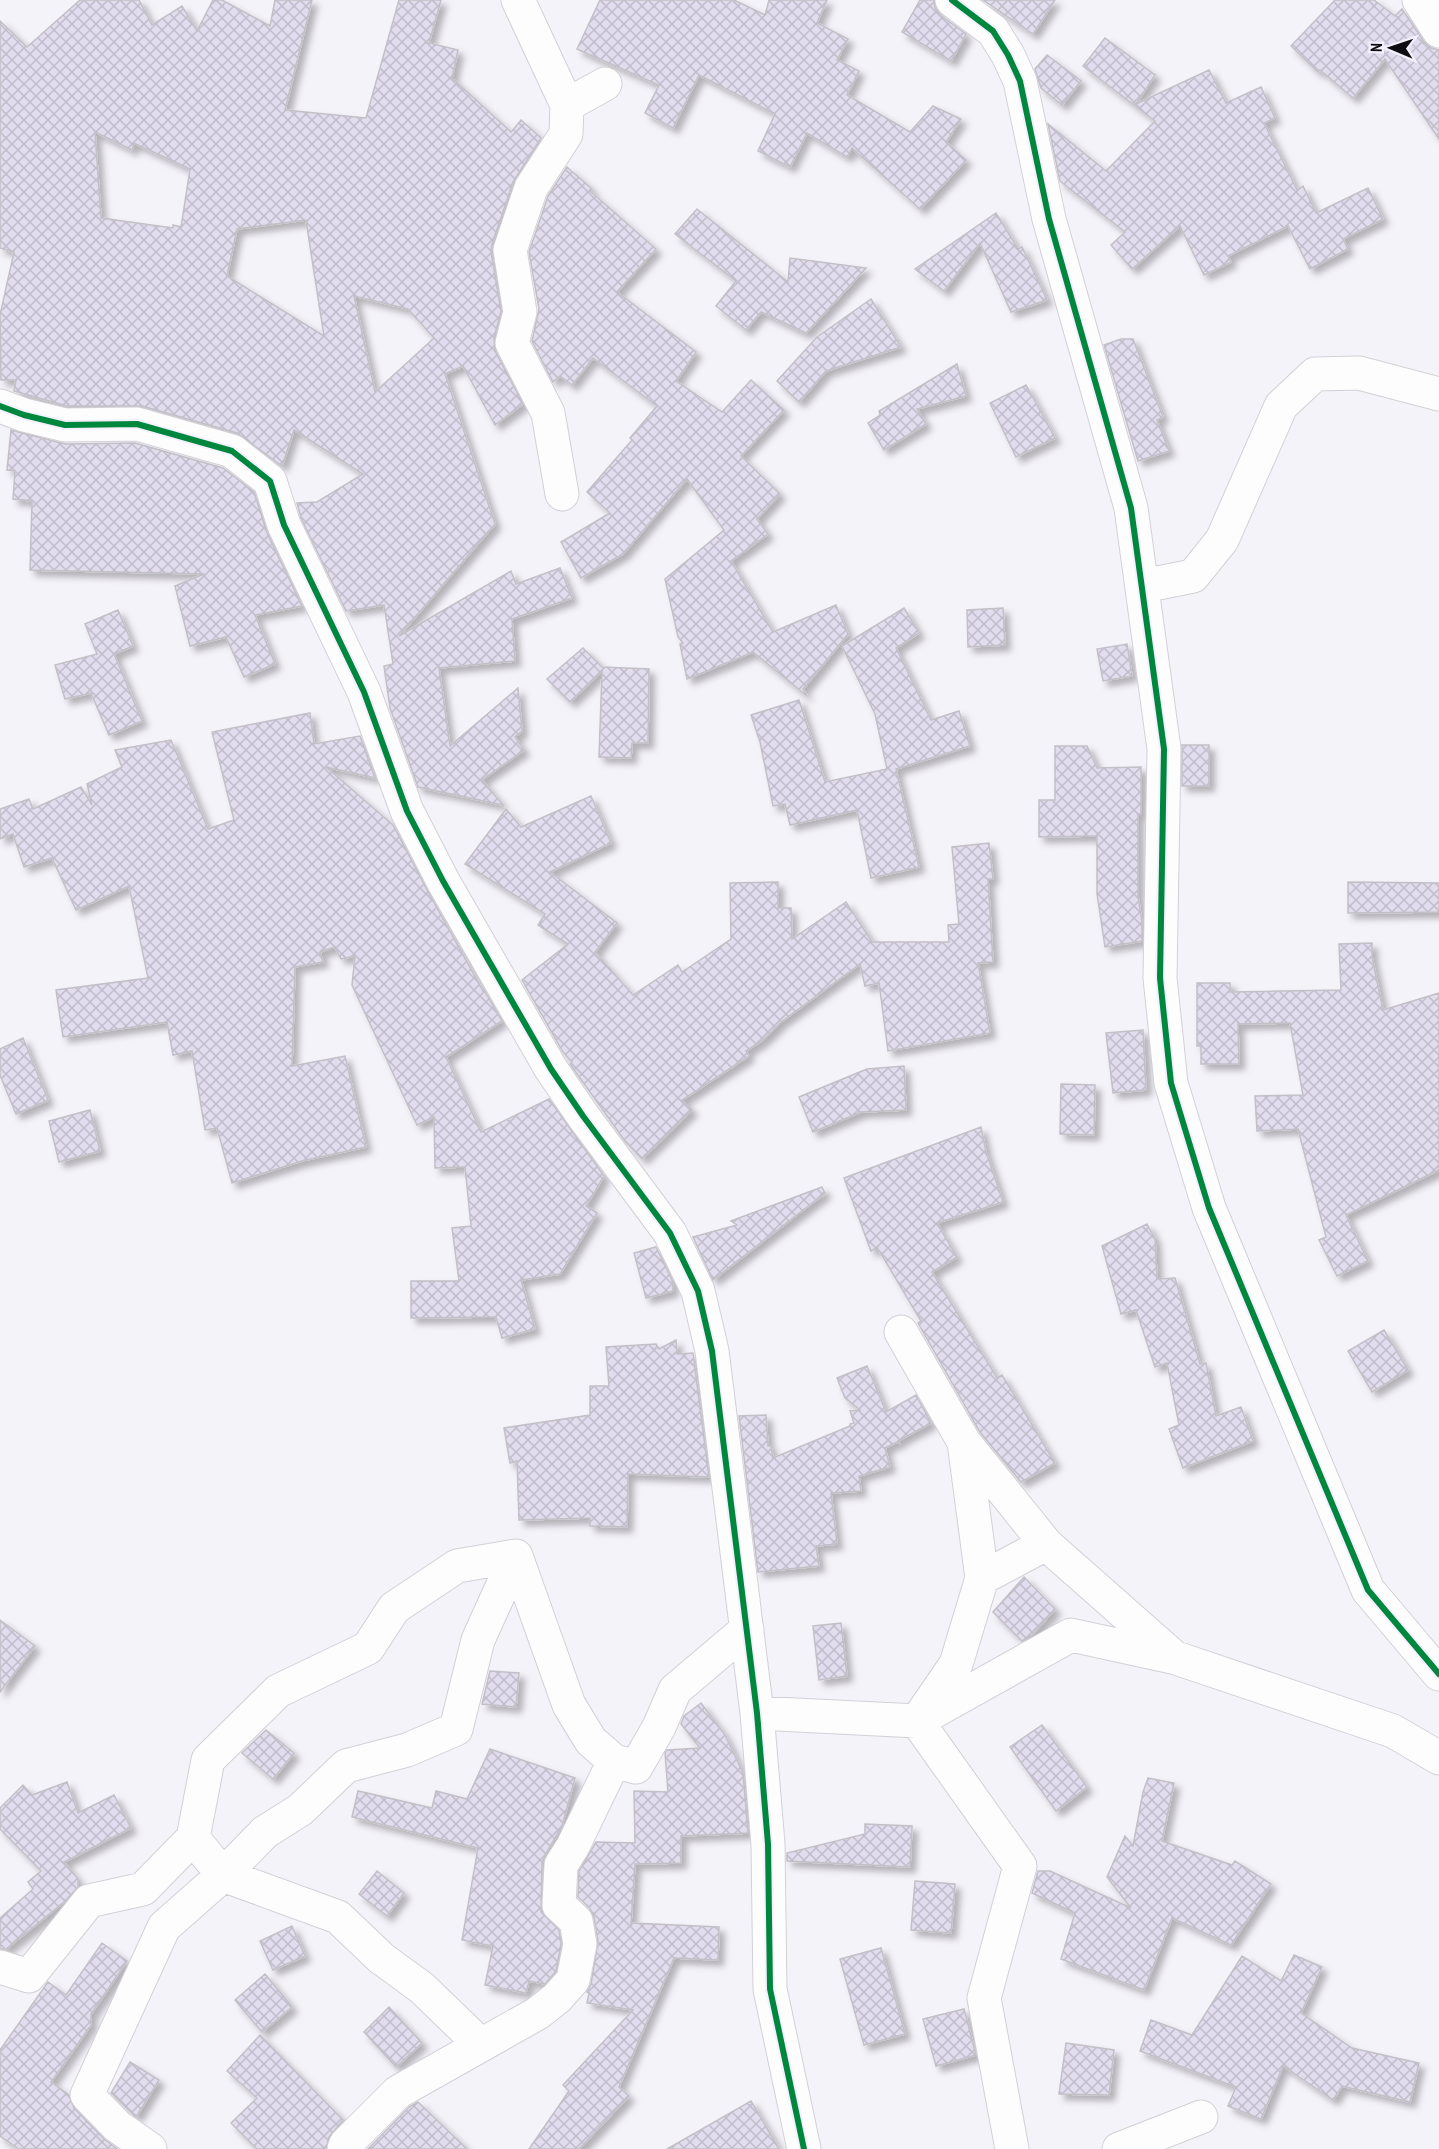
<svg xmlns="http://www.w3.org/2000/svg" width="1439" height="2149" font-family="'PT Sans Narrow',sans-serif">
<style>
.building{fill:url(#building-cross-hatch);stroke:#c2c0c6;stroke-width:1.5;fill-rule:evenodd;filter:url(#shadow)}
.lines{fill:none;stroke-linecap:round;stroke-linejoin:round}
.minor-casing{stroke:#d2d0d6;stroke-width:35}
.minor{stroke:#fefdfe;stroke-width:33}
.cycleway-casing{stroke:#f4f0fd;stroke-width:10}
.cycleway{stroke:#00873e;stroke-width:6}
</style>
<defs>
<pattern id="building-cross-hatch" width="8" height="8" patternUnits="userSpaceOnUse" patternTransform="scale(1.5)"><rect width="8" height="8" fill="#e2ddee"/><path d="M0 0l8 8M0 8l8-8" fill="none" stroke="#c1bccb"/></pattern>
<filter id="shadow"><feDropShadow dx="5.5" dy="5.5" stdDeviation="3" flood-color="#0004"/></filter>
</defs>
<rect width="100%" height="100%" fill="#f5f3fa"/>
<path class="building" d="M80,0H139L152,25L182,6L197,31L213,0H222L270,26L275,0H312L285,110L366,118L399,0H441L429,43L458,50L452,78L511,132L521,120L541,138L513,182L492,244L491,252L501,311L494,338L495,351L523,404L495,425L463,366L445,374L495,524L399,636L511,571L516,584L560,568L572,598L512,619L515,661L439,668L450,746L518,688L522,731L515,737L524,750L482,780L503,805L418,787L390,708L384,666L393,664L384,605L346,611L301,518L297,503L317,502L363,474L294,430L282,466L237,433L142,406H67L14,391L16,380H1L0,315L14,252L0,248V21L27,47ZM95,132L132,150L134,143L190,169L181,227L173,225V228L101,218ZM306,220L313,266L324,336L227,276L237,229ZM354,296L408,309L434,338L375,392Z
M600,0H734L765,15L769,0H827L817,23L848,39L837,60L859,71L847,95L910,132L933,106L961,119L946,142L966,160L920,209L852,148L847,157L807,133L790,167L758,151L775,114L699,75L673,128L645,113L659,85L577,49Z
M920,0H934L935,8L940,15L966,34L951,61L902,32Z
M983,0H1055L1033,34Z
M1335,0H1374L1395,16L1402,9L1424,42L1431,48L1439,50V139L1385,59L1353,98L1320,70L1318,72L1291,46Z
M1105,38L1155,75L1136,104L1209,70L1226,103L1261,87L1275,118L1264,123L1297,190L1303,186L1316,213L1368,188L1383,219L1343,239L1348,249L1310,269L1288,226L1228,256L1231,262L1204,275L1180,226L1132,269L1111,245L1125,232L1060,181L1048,124L1106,171L1155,121L1083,66Z
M1047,55L1081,81L1062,105L1041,88L1035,69Z
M567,167L592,189L590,191L656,249L617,292L696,352L676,381L722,412L751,380L784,410L741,456L780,494L757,519L768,534L731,561L773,632L836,605L848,634L803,689L807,696L753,652L687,679L680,644L683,643L678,637L665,579L724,530L687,479L623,554L581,578L561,542L610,513L587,492L632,440L630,438L657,406L593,358L572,385L560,376L553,382L532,341L539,309L529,252L548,196Z
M697,209L788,282L790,258L866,268L806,333L761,312L746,330L716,306L736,281L675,234Z
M996,213L1018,249L1022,247L1047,300L1011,312L980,243L944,291L915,269Z
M871,299L901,347L826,371L799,402L777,381L817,337Z
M1121,339H1133L1163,417L1157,420L1169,451L1138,461L1104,345Z
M957,364L966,396L917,409L926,424L884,450L868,423L880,415L879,411Z
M1026,385L1055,438L1016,457L990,403Z
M11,430L65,444L135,443L223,468L254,492L267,533L302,606L255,615L275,664L244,677L226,637L190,646L175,586L204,574L30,570L32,501L13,499L15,471L7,470Z
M904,608L919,633L896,648L931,720L959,711L970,746L896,769L919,867L871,878L857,810L790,825L785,804L773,806L760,742L751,715L799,700L825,782L887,769L875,714L842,646Z
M1003,608L1005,645L968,647L967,610Z
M118,610L133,646L114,654L142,721L109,735L91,693L65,699L55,665L97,654L85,624Z
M1127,644L1132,676L1103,681L1097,649Z
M583,648L602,667L649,669L648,743H632L631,758L599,757L602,671L570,702L547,679Z
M310,713L314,744L360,736L375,778L326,767L393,825L427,890L483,991L484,990L502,1021L446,1057L481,1132L549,1099L604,1176L586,1206L597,1213L560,1274L521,1280L535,1329L502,1338L496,1317L411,1318V1281H459L452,1228L471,1226L465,1167L435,1168L434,1117L417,1125L352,985L355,956L341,959L335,947L320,952L323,962L295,967L292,1066L345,1056L366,1147L302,1161L232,1183L217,1128L205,1130L192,1051L173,1055L167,1022L63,1037L56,990L148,978L129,886L76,910L52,858L24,867L13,834L0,839V809L29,799L33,809L81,787L92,805L87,784L122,767L115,750L171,740L208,829L234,820L212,732Z
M1182,745H1209V786H1182Z
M1055,746H1087L1097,768L1141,767V814H1138V896L1142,923V941L1105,947L1097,894V836L1039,837V800H1055Z
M591,796L611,843L550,872L617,923L595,952L633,995L678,965L682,972L731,939L730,883L778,882V908H791L792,939L846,902L872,942H949L948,925L959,924L952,847L989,843L993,879H988L993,962L978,963L990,1033L888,1051L879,983L865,986L860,964L781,1022L763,1040L746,1051L749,1056L682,1100L692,1110L642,1159L625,1141L570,1064L572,1062L563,1052L522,980L568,944L538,925L545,914L465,864L506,809L521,827Z
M1348,882L1439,883V912L1348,913Z
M1372,943V957L1383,1010L1439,993V1170L1346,1215L1368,1261L1337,1276L1319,1240L1326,1237L1298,1129L1257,1131L1255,1096L1303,1095L1290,1023L1238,1024L1239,1064H1201V1046H1197V983H1230V992L1341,990L1339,944Z
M1143,1030L1146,1090L1113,1093L1106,1033Z
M23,1038L48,1100L16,1114L0,1075V1049Z
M904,1066L906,1110L861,1112L813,1132L799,1097L867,1069Z
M1061,1084L1095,1085L1094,1135L1060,1134Z
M90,1110L100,1151L59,1162L49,1121Z
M981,1127L986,1152L1003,1202L937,1223L957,1257L932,1272L997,1378L1002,1375L1055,1463L1021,1482L980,1432L918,1323L921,1321L877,1247L871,1251L844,1178Z
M822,1187L825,1193L713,1280L693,1237L737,1225L731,1221Z
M1147,1224L1155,1239L1157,1279L1175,1278L1200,1364L1206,1363L1216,1416L1241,1407L1253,1441L1183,1468L1169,1429L1179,1425L1167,1363L1155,1367L1136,1310L1121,1314L1102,1246Z
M656,1247L672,1280L673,1291L646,1298L634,1253Z
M1384,1330L1408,1370L1372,1392L1348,1351Z
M676,1340L677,1354L693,1353L709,1477L628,1474L627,1527L590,1526V1518L519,1520L517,1461L510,1463L504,1428L590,1415V1386H609L606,1347L656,1344L659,1349Z
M867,1366L886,1412L916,1395L931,1423L898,1441L899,1443L897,1442L885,1448L890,1467L859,1476L861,1491L831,1493L837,1544L816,1546L819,1566L758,1572L739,1416L766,1415L768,1446H771L773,1458L850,1426V1424L854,1423L850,1411L860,1410L845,1398L837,1378Z
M1024,1577L1055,1609L1032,1635L1022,1641L993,1612Z
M0,1620L35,1646L0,1692Z
M841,1623L847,1676L819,1680L813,1626Z
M490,1671L519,1673L516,1707L482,1704Z
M701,1703L725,1735L743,1773L748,1833L681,1836V1863L635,1864L631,1923L719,1927L718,1960L674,1958L619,2087L629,2096L579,2149H529L569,2091L563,2085L633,2010L587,2003L589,1993L587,1992L591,1984L598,1941L594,1917L589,1907L578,1897L579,1871L596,1842L635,1843L634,1791L668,1792L665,1753L667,1750L700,1748L681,1724L684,1716Z
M1042,1725L1087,1787L1056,1811L1010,1747Z
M266,1730L294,1753L273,1779L242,1753Z
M490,1749L575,1778L562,1826L545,1855L542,1864L541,1912L559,1930L561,1944L556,1971L545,1984L529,1981L526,1993L485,1985L493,1946L462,1940L478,1848L352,1817L358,1791L432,1808L436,1791L467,1799Z
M1148,1778L1174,1783L1162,1841L1232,1865L1235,1861L1271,1884L1231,1945L1172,1918L1144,1990L1061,1959L1075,1913L1032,1893L1038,1871H1050L1131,1908L1107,1877L1125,1836L1133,1846L1143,1792Z
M67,1782L78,1813L114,1795L131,1828L64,1862L78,1879V1887L64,1902L6,1949H0V1918L33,1889L28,1882L41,1871L0,1829V1808L23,1785L32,1795Z
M865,1824L912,1826L910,1867L787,1861V1853L865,1834Z
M377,1871L404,1893L387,1916L359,1894Z
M915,1881L955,1884L951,1933L911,1930Z
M292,1926L305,1956L273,1970L260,1941Z
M102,1943L127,1961L91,2014V2025L51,2082L69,2095L74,2108L104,2139L117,2149H19L0,2136V2050L48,1982L66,1995Z
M881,1948L905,2034L864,2045L840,1959Z
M1294,1955L1322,1967L1301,2013L1352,2048L1419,2063L1410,2102L1342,2086L1333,2100L1283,2066L1261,2119L1228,2106L1236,2087L1140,2051L1151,2020L1192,2035L1242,1956L1281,1981Z
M265,1974L292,2007L262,2032L235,2000Z
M389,2007L422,2043L396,2067L364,2032Z
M964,2009L976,2055L936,2066L923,2019Z
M260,2035L343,2120L329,2137L326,2149H257L231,2123L257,2098L227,2071Z
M1066,2043L1114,2050L1109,2095L1059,2094Z
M130,2062L159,2080L136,2117L111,2093Z
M751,2101L779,2149H667Z
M418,2102L467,2149H368L409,2107Z"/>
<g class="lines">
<g class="minor-casing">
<path id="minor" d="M518,0L567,105
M952,0L993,31L1008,55L1020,81L1049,219L1131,508L1164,749L1160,978L1171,1083L1209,1208L1368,1590L1439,1674
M1419,0L1439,31
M0,406L24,415L65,425L137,424L232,451L270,481L284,525L364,692L407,811L443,881L551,1069L583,1116L670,1233L698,1291L712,1351L757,1713L768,1844L770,1989L804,2149
M562,494L548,413L512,343L520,312L510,250L531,188L566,134L567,105L605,84
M1143,586L1193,576L1222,540L1281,406L1315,374L1359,373L1439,394
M901,1332L964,1442L982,1578L956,1664L917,1721L1020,1866L984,1998L1012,2149
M964,1442L1046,1544L1174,1657
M982,1578L1046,1544
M757,1713L917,1721L1071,1635L1176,1658L1393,1731L1439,1758
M0,1967L29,1976L89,1901L143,1889L193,1838
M481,2045L422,1988L381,1958L338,1917L223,1875L265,1832L300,1810L346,1766L407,1750L456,1729L478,1640L516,1556
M150,2149L117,2126L87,2095L164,1927L223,1875L193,1838L208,1760L278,1691L368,1648L394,1608L457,1566L516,1556L569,1705L591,1741L614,1761L636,1767L659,1727L675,1690L747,1629
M344,2149L346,2144L398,2092L538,2013L557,1998L573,1980L580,1944L576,1921L559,1905L561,1865L573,1846L614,1761
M1119,2149L1201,2117"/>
</g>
<use href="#minor" class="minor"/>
<g class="cycleway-casing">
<path id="cycleway" d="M952,0L993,31L1008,55L1020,81L1049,219L1131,508L1164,749L1160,978L1171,1083L1209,1208L1368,1590L1439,1674
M0,406L24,415L65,425L137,424L232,451L270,481L284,525L364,692L407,811L443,881L551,1069L583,1116L670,1233L698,1291L712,1351L757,1713L768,1844L770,1989L804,2149"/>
</g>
<use href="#cycleway" class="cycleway"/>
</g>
<g transform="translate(1391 48) rotate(272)" stroke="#f4f0fd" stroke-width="4.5" paint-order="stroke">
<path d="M0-4.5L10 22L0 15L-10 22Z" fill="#0e0d11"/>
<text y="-9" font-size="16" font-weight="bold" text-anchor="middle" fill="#0e0d11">N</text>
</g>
</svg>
